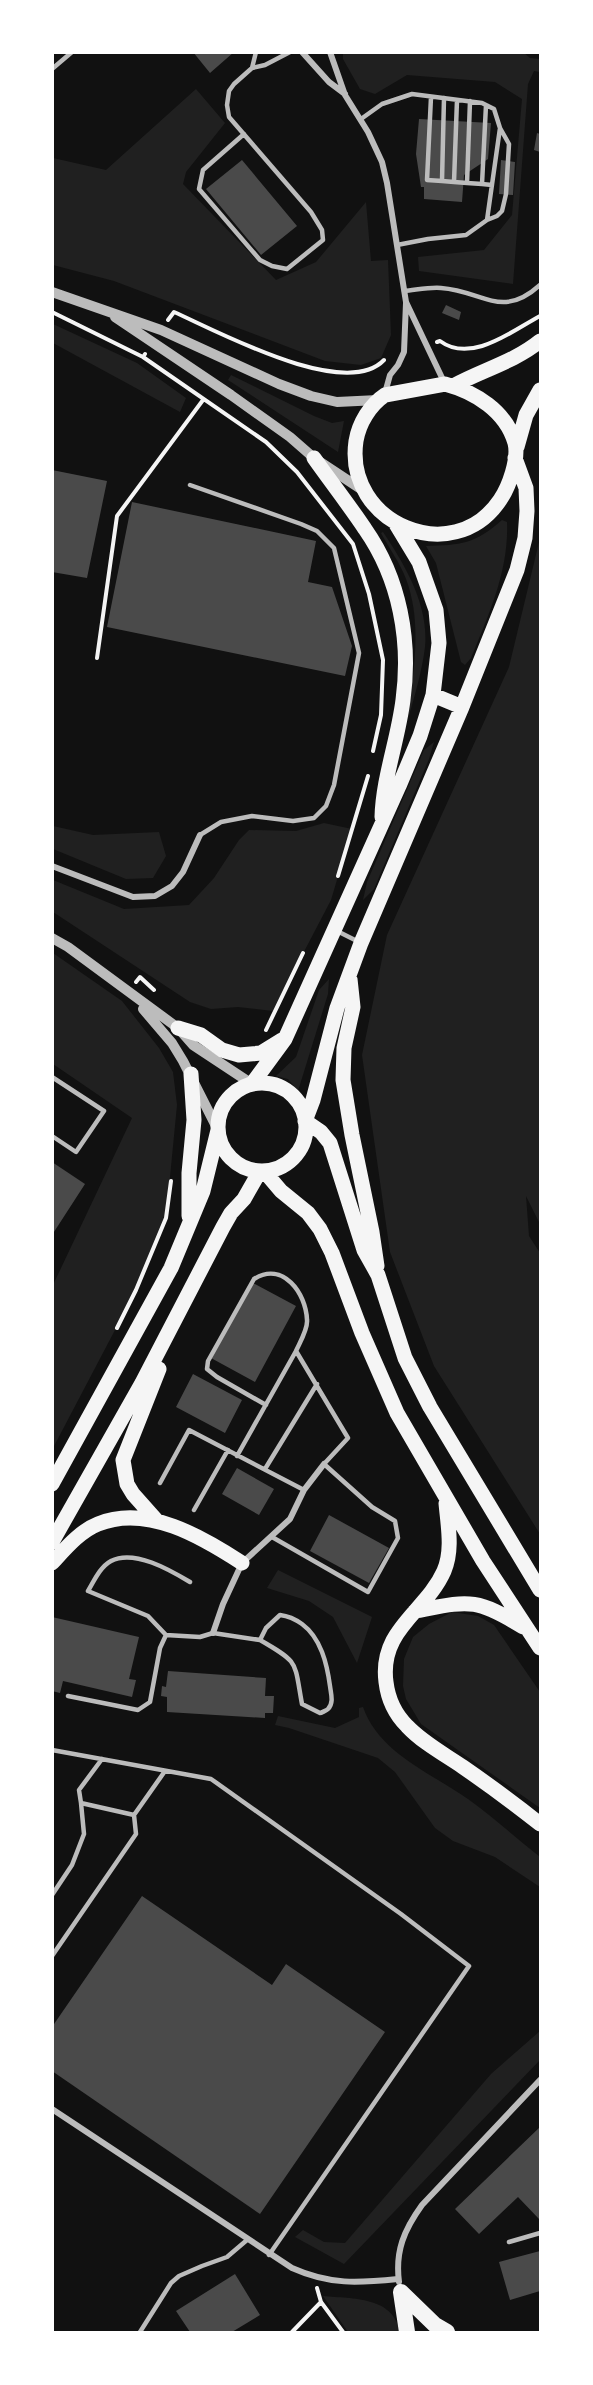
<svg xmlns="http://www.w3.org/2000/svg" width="593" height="2385" font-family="Figtree,sans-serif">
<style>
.green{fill:#202020}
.building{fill:#4a4a4a}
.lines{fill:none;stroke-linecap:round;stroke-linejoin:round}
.path{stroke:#f5f5f5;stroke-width:4}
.service{stroke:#bcbcbc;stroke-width:4.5}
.minor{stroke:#bcbcbc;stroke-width:6}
.tertiary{stroke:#bcbcbc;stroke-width:10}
.primary{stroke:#f5f5f5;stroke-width:15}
.trunk{stroke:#f5f5f5;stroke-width:16}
</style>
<rect width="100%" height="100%" fill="#111"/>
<path class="green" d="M343,53L523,52L530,58L540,59V72L534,71L528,84L513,284L419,271L418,257L484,250L512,215L522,99L495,82L407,75L375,94L360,89L343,59Z
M196,89L225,123L186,172L183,184L276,280L316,262L366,202L371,261L388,260L391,335L381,358L361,365L325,361L114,281L53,265V158L106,170Z
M53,324L137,363L186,398L180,412L53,343Z
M231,375L314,416L332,423L344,421L338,452L228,380Z
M502,520L507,522C509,570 489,614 471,658L465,665L461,662L436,563L426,546C461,545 475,544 502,520Z
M383,532C405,565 429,605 425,647C422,671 415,695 408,719C413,672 423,624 406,579C400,563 389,548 381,533Z
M540,538V1224L526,1196L529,1236L540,1253V1534L434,1366L390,1252L362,1055L387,935L509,667Z
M434,742L429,759L374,889L363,900L367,882L424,750Z
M324,823L352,829L331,900L273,1011L238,1007L211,1009L190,1002L53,912V880L124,909L189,905L214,878L239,840L249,830L296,831Z
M53,826L93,835L159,832L166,856L153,878L126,879L53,849Z
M53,953L122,1001L159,1048L173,1072L177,1105L166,1218L136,1290L53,1448V1285L132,1118L53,1064Z
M329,979L328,994L298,1091L288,1079L276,1076L296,1057L319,990Z
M278,1570L372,1617L357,1663L333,1617L309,1601L267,1588Z
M452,1612L478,1616L494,1625L540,1692V1808L421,1724L406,1699L403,1686L404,1659L413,1637L429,1624Z
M363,1707C379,1753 431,1773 468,1799C493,1817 516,1838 540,1857V1887L495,1857L453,1841L435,1828L395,1772L378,1758L289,1728L275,1725L278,1716L335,1728L359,1717V1708Z
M540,2031V2060L344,2264L295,2237L303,2230L324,2242L345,2243L491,2074Z
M323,2296C353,2299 393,2296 400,2332H348Z"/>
<path class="building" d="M193,52H234L210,73Z
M419,119L491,123L488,159L464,175L462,202L424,199V187H421L416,154Z
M537,133L540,134V152L534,150Z
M242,160L297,226L261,255L206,189Z
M501,160L515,162L513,195L499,194Z
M446,305L461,312L459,320L442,313Z
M52,470L107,481L87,578L52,572Z
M132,502L316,541L308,582L332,587L352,646L345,676L107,627Z
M52,1162L85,1184L52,1235Z
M251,1282L296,1306L255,1382L211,1358Z
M193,1374L242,1400L225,1433L176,1407Z
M237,1468L274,1489L259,1515L222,1494Z
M329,1515L389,1548L369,1583L310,1551Z
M52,1617L139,1637L129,1679L136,1680L132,1697L63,1681L60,1693L52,1691Z
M168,1671L266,1678L265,1696H274L273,1713H265V1718L167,1712V1697L161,1696L162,1686L166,1687Z
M142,1896L272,1985L286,1964L385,2032L260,2214L52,2071V2027Z
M540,2127V2218L539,2219L518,2197L479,2234L455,2209Z
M540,2251V2291L510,2300L499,2262Z
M235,2274L260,2315L232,2332H190L176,2311Z"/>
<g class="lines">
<path class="path" d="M52,312L143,357
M168,320L174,312C217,331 345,401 384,360
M437,342L440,341C471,364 512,331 540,316
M145,354L143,357L266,442L297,472L353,544L369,594L383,660L381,715L373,751
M97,658L117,516L203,400
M338,876L368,776
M136,982L140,977L154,990
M266,1030L303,953
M117,1328L136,1290L166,1218L171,1181
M317,2288L321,2302L343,2332
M292,2332L321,2302"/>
<path class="service" d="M252,68L256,52
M52,69L72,52
M431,97L427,180L442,181
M444,98L442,181L454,182
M457,100L454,182L467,183
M470,101L467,183L482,184
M486,105L482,184L492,185
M361,119L382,104L412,94L482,103L494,109L500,128L487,220L466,235L428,239L397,245
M244,134L203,170L199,189L260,260L272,266L287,269L323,240L322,230L311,212L229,117L227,105L229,91L234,84L252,68L265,65L290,52
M487,220L497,216L502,211L506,194L509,144L500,128
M404,291C416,290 429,287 441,288C484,291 501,320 540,285
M190,485L301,524L317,531L334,548L359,653L334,785L326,806L314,818L293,821L252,816L221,822L200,835
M337,931L359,942
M52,1077L104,1111L76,1152L52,1136
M266,1405L217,1377L207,1369L208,1361L254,1279C283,1261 306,1293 307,1320C308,1329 300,1342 296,1351
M237,1456L296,1351L348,1438L324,1464L372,1507L395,1521L398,1538L368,1592L272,1537
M265,1469L317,1384
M160,1483L189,1430L304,1490
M194,1510L228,1450
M190,1582C170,1570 134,1549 111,1561C100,1567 94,1581 88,1591L148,1616L166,1635L200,1637L213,1633L260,1640L266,1628L280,1615C288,1616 295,1619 302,1624C321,1638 327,1664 330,1686C331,1694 334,1703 328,1709C327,1710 321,1713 320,1713L302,1704C294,1661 300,1663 260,1640
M68,1696L138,1710L150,1702L160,1648L166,1635
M52,1750L211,1779L401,1914L469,1966L269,2255
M81,1803L79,1790L102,1759
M134,1815L165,1771
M52,1895L72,1865L84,1834L81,1803L134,1815L136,1834L52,1956
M509,2242L540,2233
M140,2332L171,2283L179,2276L202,2266L227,2257L247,2240"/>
<path class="minor" d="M302,52L329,82L345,94
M330,52L345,95L368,132L382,162L387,183L406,302L444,382
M385,393L390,375L398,365L404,352L406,303
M52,866L133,897L155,896L172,886L183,872L200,835
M213,1633L223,1604L242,1563L290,1519L304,1490L324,1464
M52,2109L292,2268C330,2285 358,2283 398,2279
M399,2282C395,2251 404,2230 422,2205L540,2080"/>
<path class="tertiary" d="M52,292L161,330L279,384L311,396L337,402L378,400
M115,317L231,395L290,437L314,458L364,491
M52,938L68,947L178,1028L193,1045L252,1084
M143,1009L172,1043L183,1061L218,1130"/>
<path class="primary" d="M445,384C475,392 506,411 515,443C519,459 509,487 500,500C453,570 344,523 356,441C359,423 370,405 385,395Z
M453,386C482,370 514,362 540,341
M517,447L526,415L540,390
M314,458C331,482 349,505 365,529C400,579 411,641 403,700C398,740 383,778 382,817
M433,695L462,707
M350,979L353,1007L344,1048L343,1080L352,1135L372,1232L377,1266
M178,1028L201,1035L222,1050L239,1055L261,1053L282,1040
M218 1127a44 44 0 1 1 88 0a44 44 0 1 1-88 0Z
M252,1084L285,1039L399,786L420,736L433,695L439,643L436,610L419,562L396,524
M305,1121L313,1100L337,1008L361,943L462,707L517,570L525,538L527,511L526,488L515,458
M305,1121L321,1132L330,1143L364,1250L378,1275L405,1358L430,1407L540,1590
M264,1171L281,1191L308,1213L320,1229L332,1253L362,1333L397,1413L483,1561L540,1648
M189,1216V1173L194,1120L191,1074
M52,1484L171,1268L203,1191L218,1130
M446,1503C448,1526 453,1550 444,1571C426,1612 379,1629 386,1682C388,1699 395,1714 407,1726C423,1743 444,1754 463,1767C489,1785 515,1804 540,1824
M157,1521L133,1494L127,1484L123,1460L159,1369
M52,1542L142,1383L223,1227L231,1213L244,1199L260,1171
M52,1563C65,1549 80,1531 98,1524C147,1504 202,1537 242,1563
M415,1611C469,1601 475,1597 523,1627"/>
<path class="trunk" d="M401,2292L435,2325L447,2332
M401,2292L407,2332"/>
</g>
<rect width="593" height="2385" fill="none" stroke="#ffffff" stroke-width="108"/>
</svg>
